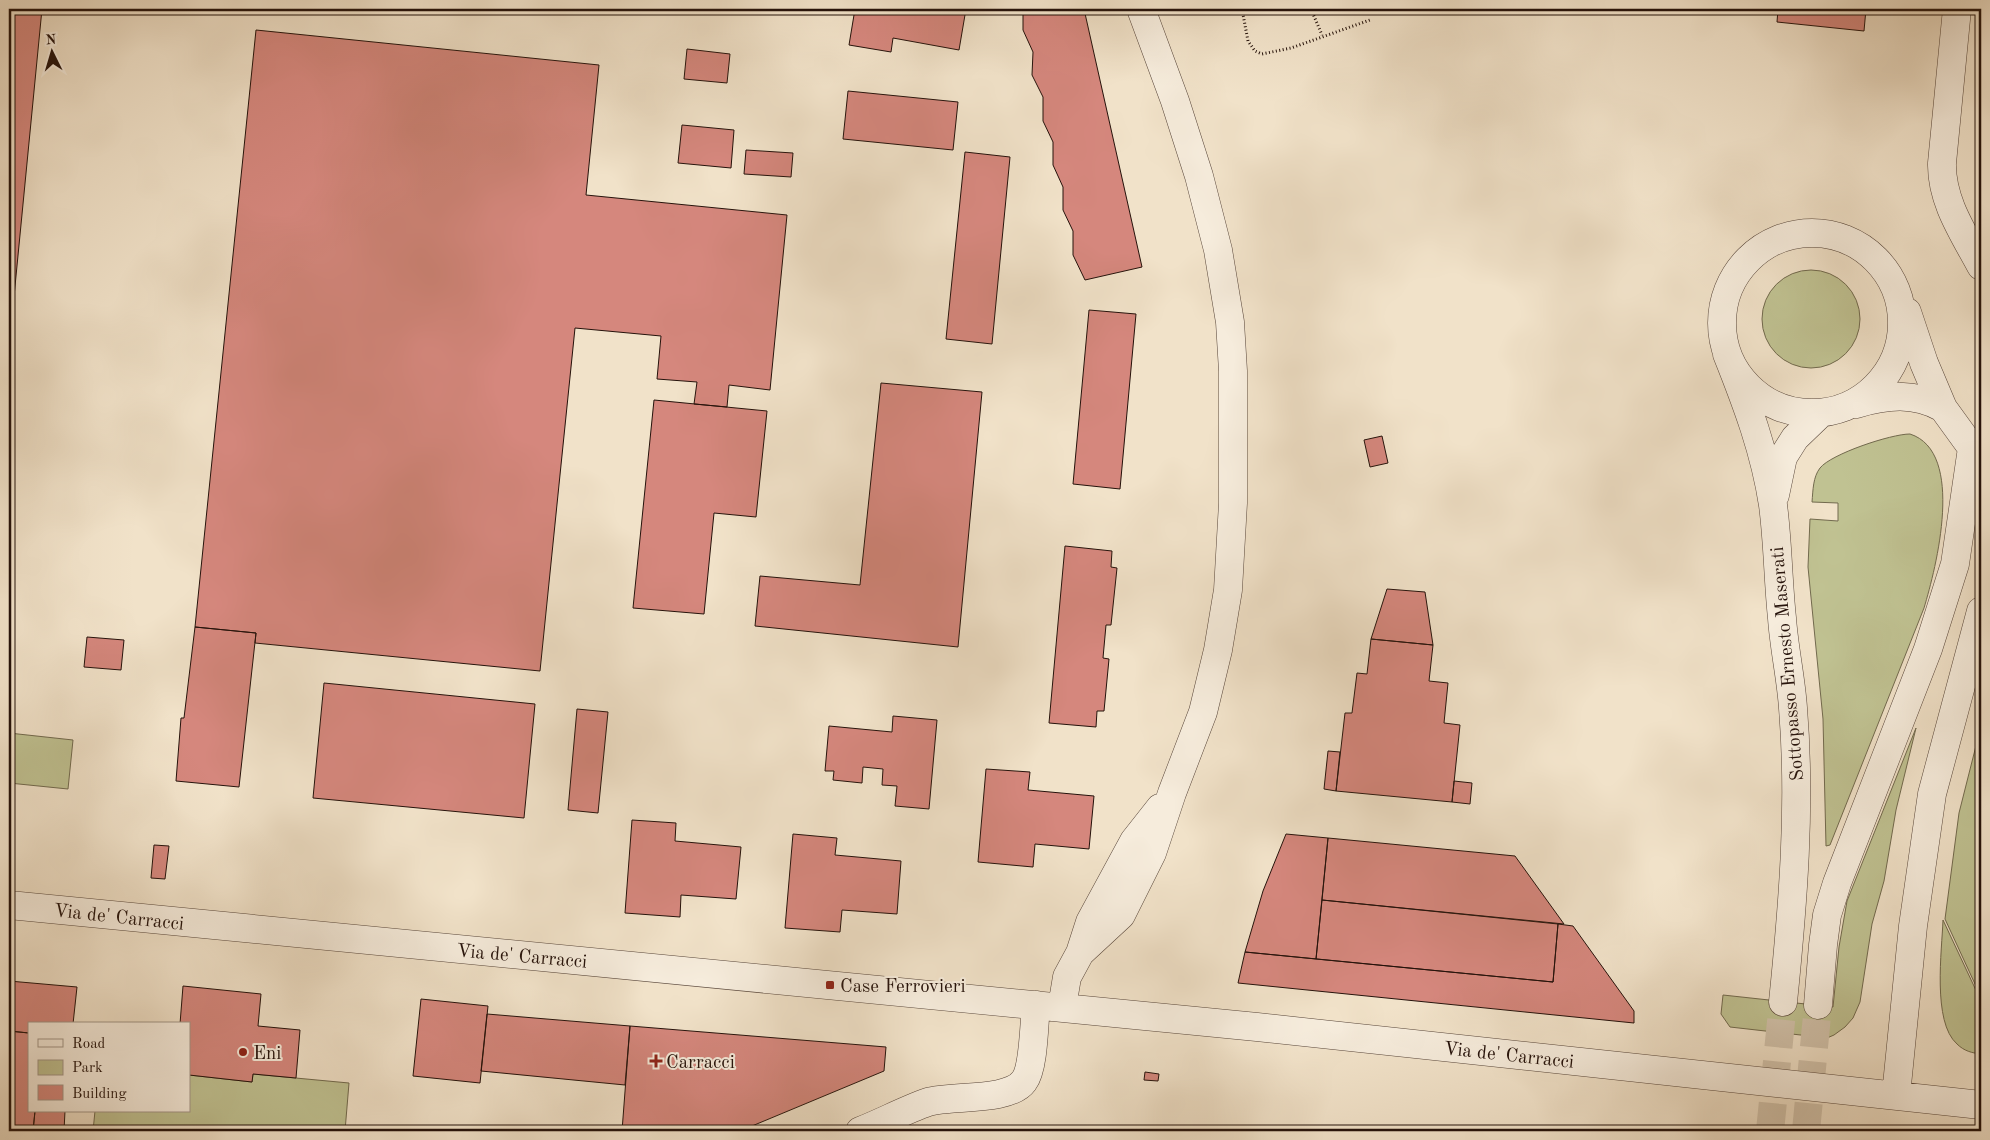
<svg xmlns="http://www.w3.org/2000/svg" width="1990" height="1140" font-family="'Old Standard TT',serif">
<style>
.green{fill:#c0c292;stroke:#726a4e}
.building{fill:#d5877d;stroke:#25120b}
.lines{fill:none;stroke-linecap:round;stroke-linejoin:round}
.minor-tunnel{stroke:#d2c3ac;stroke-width:28;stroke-dasharray:28 14;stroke-linecap:butt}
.minor-casing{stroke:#58463a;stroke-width:29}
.path{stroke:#25120b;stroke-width:3;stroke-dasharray:1 2.5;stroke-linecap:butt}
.minor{stroke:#f6ecdc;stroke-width:28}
.poi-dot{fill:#8f2418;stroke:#f6ecdc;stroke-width:2}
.labels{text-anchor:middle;stroke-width:4;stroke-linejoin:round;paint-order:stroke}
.street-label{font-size:19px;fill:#25120b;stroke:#f6ecdc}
.poi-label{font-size:19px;fill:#25120b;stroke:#f6ecdc;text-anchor:start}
</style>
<rect width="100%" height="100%" fill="#f1e2c9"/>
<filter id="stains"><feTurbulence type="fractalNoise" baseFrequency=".004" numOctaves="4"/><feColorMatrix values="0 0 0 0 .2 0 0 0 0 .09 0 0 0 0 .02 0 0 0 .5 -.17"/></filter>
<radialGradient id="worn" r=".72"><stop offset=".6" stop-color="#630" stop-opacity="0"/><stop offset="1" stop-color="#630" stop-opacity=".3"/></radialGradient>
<path class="green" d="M1762 319a49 49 0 1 1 98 0a49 49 0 1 1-98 0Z
M1910,434C1966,452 1936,568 1924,608L1830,845L1826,846L1823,719L1808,567L1810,519L1838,521V503L1812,502C1813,490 1813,477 1820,468C1831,454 1891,434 1910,434Z
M1981,726V997L1945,919L1959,813Z
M1916,728L1896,810L1884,881L1872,924L1860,1002L1853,1018L1845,1027L1834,1035L1827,1038L1730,1027L1721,1014L1723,995L1833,1007L1839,947L1847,901Z
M9,733L73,740L68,789L9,783Z
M1943,920L1981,1001V1054C1972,1053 1964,1051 1957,1044C1932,1022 1942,950 1943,920Z
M253,1074L349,1083L345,1131H93L95,1111H189V1075L252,1082Z"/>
<path class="building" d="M9,9H42L9,348Z
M855,9H966L959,50L893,38L891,52L849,45Z
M1023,9H1084L1142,267L1085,280L1073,255V231L1063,210V187L1053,165V142L1043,121V97L1032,75L1033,52L1023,30Z
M1778,9H1866L1864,31L1777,22Z
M256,30L599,65L586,195L787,215L770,390L729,385L727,407L694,404L697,382L657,379L661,336L575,328L540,671L255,643L256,633L195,627Z
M687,49L730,54L727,83L684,79Z
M848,91L958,102L953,150L843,139Z
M682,125L734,130L731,168L678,163Z
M746,150L793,153L791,177L744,174Z
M965,152L1010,157L992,344L946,339Z
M1089,310L1136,314L1120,489L1073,484Z
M881,383L982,392L958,647L755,626L760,576L860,585Z
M654,400L767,411L756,517L714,513L704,614L633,608Z
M1382,436L1388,463L1370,467L1364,440Z
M1065,546L1112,551L1111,567L1117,568L1111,625H1106L1103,658L1109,659L1104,711H1097L1096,727L1049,723Z
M1387,589L1425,592L1433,645L1371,639Z
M195,627L256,633L239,787L176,781L181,718H184Z
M87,637L124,640L121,670L84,667Z
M1371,639L1433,645L1429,681L1448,683L1444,723L1460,725L1452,802L1336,791L1345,713H1352L1357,673L1367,674Z
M324,683L535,704L524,818L313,798Z
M577,709L608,712L598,813L568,810Z
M893,716L937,720L929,809L895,806L897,786L882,785L883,769L863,767L862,783L833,780L834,771H825L829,726L892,732Z
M1328,751L1340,752L1336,791L1324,789Z
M986,769L1030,772L1028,790L1094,796L1089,849L1035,844L1033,867L978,862Z
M1454,781L1472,783L1470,804L1452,802Z
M632,820L676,823L675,841L741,847L736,899L681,895L680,917L625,913Z
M793,834L837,838L835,855L901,861L897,914L842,910L840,932L785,928Z
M1286,834L1328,838L1316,959L1245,952L1263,891Z
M1328,838L1515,856L1564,924L1322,900Z
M154,845L169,846L165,879L151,878Z
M1322,900L1558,924L1553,982L1316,959Z
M1558,924L1573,926L1634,1011V1023L1238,983L1245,952L1553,982Z
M9,981L77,987L73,1024H29V1033L9,1031Z
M183,986L261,994L258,1026L300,1030L296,1078L253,1074L252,1082L189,1075V1024H180Z
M421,999L488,1006L480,1083L413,1076Z
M487,1014L630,1026L625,1085L481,1071Z
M630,1026L886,1047L884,1071L740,1131H622Z
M9,1031L29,1033V1111H35L33,1131H9Z
M1145,1072L1159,1074L1158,1081L1144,1080Z
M35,1111H65L64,1131H33Z"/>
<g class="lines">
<path class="minor-tunnel" d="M1770,1131L1783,1002
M1806,1131L1818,1005"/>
<g class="minor-casing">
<path id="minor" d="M1957,9L1942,163C1941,201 1964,234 1981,266
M1722 323a90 90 0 1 1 180 0a90 90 0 1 1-180 0Z
M1907,312L1924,363L1943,408L1972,448L1978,465
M1727,354C1747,404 1765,452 1773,505C1778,543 1778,581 1782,618C1784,648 1791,678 1793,708C1801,806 1793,904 1783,1002
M1856,404C1887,395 1914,392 1943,408
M1775,495L1783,457L1795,438L1821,413
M9,905L1257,1027L1981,1105
M1080,953L1121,915L1152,853L1172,793L1203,712L1218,650L1228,590L1233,503V371L1230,322L1218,250L1199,176L1175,101L1141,9
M1818,1005L1823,945L1827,915L1837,883L1928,649L1955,564L1972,448
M1062,1007L1067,977L1080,953L1090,922L1134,841L1160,808
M1896,1095L1913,926L1932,794L1981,611
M860,1131C883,1122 905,1110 928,1102C952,1095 1009,1102 1024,1081C1034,1068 1034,1023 1036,1005"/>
</g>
<path class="path" d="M1242,9L1248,41L1255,51L1262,54L1291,48L1370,20
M1311,9L1322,35"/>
<use href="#minor" class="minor"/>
</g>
<g class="poi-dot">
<rect x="825" y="980" width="10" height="10" rx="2.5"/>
<circle cx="243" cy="1052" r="5"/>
<path d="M653.5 1053.5h5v5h5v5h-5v5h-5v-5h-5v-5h5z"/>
</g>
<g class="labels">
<g class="street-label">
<text transform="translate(1786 664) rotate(-95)" y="7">Sottopasso Ernesto Maserati</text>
<text transform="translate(119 916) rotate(6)" y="7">Via de' Carracci</text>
<text transform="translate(522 955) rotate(5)" y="7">Via de' Carracci</text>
<text transform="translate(1509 1054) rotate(6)" y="7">Via de' Carracci</text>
</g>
<g class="poi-label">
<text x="840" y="992">Case Ferrovieri</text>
<text x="253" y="1059">Eni</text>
<text x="666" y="1068">Carracci</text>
</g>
</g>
<rect width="1990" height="1140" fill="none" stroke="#f1e2c9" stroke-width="30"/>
<rect x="10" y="10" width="1970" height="1120" fill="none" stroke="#25120b" stroke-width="2.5"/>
<rect x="15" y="15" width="1960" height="1110" fill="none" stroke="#25120b"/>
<rect x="28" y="1022" width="162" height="90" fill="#f6ecdc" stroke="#a29588"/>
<rect x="38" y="1039" width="25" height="8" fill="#f6ecdc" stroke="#a29588"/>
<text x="72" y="1048" font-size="15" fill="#25120b">Road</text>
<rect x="38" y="1060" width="25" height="15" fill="#c0c292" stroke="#a29588"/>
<text x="72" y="1072" font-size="15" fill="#25120b">Park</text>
<rect x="38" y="1085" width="25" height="15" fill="#d5877d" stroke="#a29588"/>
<text x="72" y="1098" font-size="15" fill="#25120b">Building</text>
<g transform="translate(52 52) rotate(355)" stroke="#f6ecdc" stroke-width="4" paint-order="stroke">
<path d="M0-4L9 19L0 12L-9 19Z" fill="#25120b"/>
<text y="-8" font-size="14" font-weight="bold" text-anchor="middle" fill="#25120b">N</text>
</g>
<rect width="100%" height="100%" filter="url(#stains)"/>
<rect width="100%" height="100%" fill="url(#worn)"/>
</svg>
